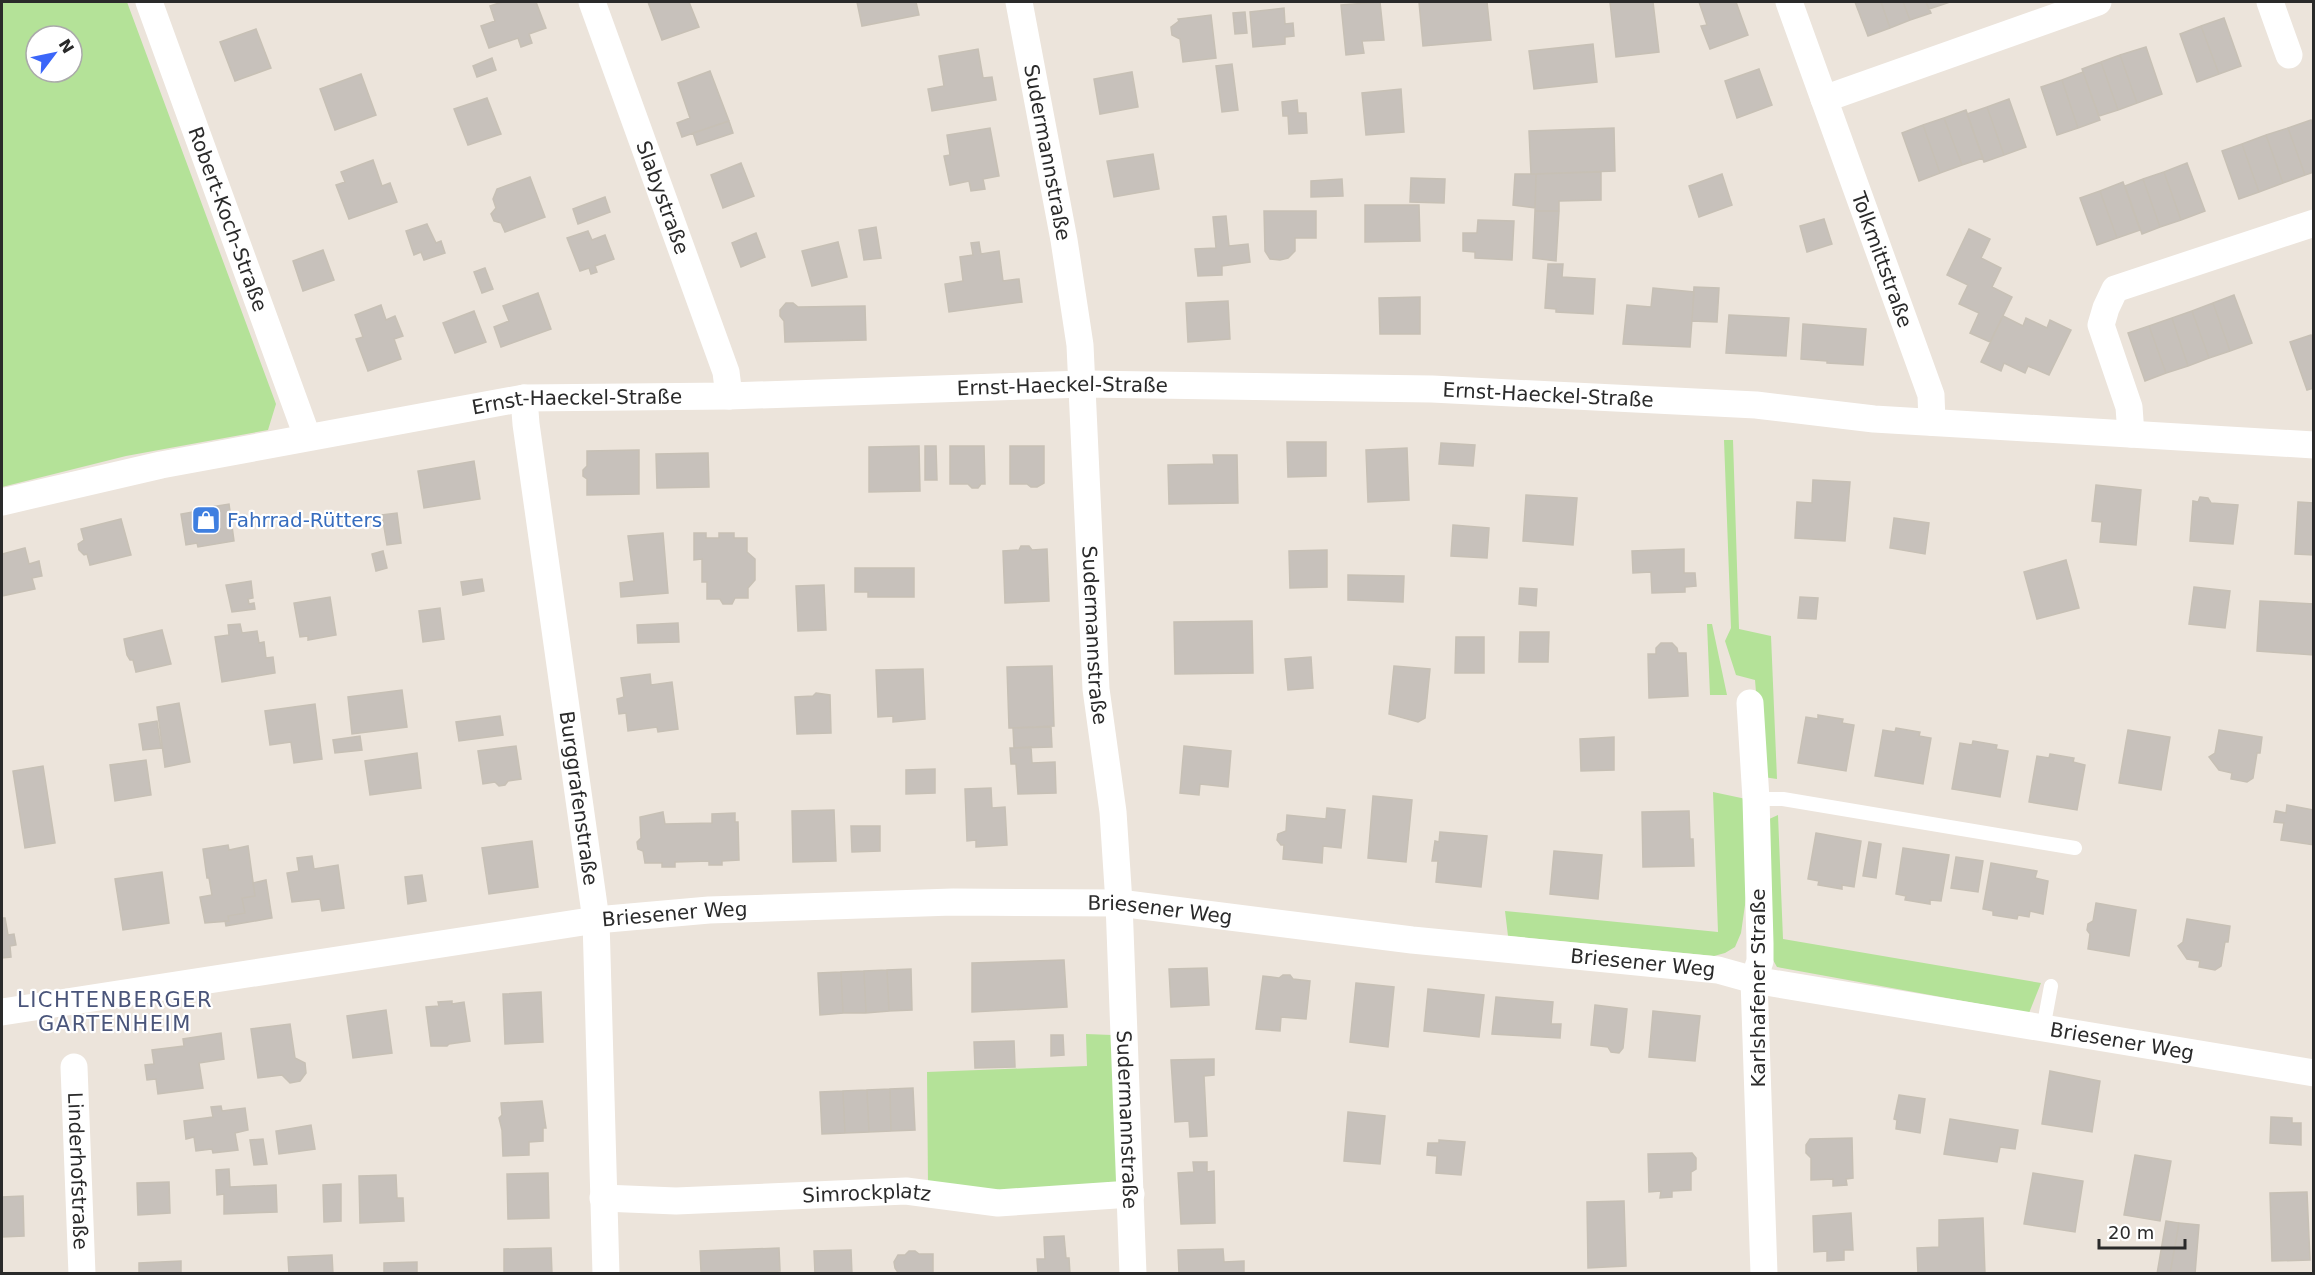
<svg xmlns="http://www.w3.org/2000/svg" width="2315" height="1275" font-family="'DejaVu Sans',sans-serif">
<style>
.green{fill:#b4e298;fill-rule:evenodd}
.building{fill:#c7c1bb;stroke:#c7c0b5;stroke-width:1.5}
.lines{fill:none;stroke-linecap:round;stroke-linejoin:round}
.service{stroke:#fff;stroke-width:14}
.minor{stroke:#fff;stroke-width:27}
.labels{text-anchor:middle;stroke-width:4.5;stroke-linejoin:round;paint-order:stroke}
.street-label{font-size:20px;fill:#2a2a2a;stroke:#fff}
.shop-label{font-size:20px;fill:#366cbe;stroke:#fff;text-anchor:start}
.neighbourhood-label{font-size:21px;letter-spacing:1.5px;fill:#4a557a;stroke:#fff}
</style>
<rect width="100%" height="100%" fill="#ece4db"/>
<path class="green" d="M6,2H127L276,404L268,430L126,456L2,487V3ZM36,36H72V72H36Z
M1724,440H1733L1739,629L1771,636L1777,779L1763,777L1755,680L1736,675L1725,641L1731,628Z
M1707,624H1712L1727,695H1710Z
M1713,792L1746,799L1748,884L1741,933L1735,947L1725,953L1714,956L1508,936L1505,911L1718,932Z
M1778,815L1783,939L2041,983L2029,1013L1777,967L1769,953L1767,820Z
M1086,1034L1112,1035L1118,1166L1116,1182L991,1192L928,1186L927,1072L1087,1066Z"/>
<path class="building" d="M502,2H536L546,28L529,34L532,43L521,47L518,38L489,48L481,26L495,21L490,6Z
M648,2H689L699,27L662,40Z
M857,2H916L919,15L862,26Z
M1380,2L1384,40L1362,41L1364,53L1346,55L1341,5Z
M1419,2H1487L1491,40L1423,46Z
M1610,2H1653L1659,52L1616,57Z
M1699,2H1736L1748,35L1710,49L1701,26L1707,25Z
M1855,2H1881L1890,28L1868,36Z
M1881,2H1903L1910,20L1890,28Z
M1903,2H1926L1931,13L1910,20Z
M1926,2H1950L1929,9Z
M1284,8L1285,24L1293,23L1294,36L1285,37V44L1253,47L1250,12Z
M1245,12L1247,33L1235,34L1233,13Z
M1211,15L1216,58L1183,62L1180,39L1172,35L1171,27L1179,21L1178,19Z
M2224,18L2241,66L2219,74L2201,26Z
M2201,26L2219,74L2197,82L2180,34Z
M256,29L271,68L235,81L220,42Z
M1593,44L1597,82L1534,89L1529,51Z
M2146,47L2162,94L2137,103L2120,55Z
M978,49L983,78L992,77L996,100L932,111L928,89L944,86L939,56Z
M2120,55L2137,103L2118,110L2101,62Z
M492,58L496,70L477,77L473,66Z
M2101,62L2118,110L2099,116L2082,69Z
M1232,64L1238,110L1222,112L1216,66Z
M1759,69L1772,105L1737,118L1725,81Z
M710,71L729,121L682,137L677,123L690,118L678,83Z
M1132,72L1138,107L1100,114L1094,79Z
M2083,72L2100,120L2078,128L2062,80Z
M361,74L376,115L335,130L320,89Z
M2062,80L2078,128L2057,135L2041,87Z
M1401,89L1404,132L1366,135L1362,93Z
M487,98L501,134L468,145L454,109Z
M2009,99L2026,147L2004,155L1987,107Z
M1297,100L1298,113H1306L1307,133L1289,134L1288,116H1283L1282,102Z
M1987,107L2004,155L1984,162L1967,114Z
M1966,110L1983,158L1962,165L1944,118Z
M1944,118L1962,165L1940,173L1923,125Z
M2311,120L2314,127V172L2305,175L2288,128Z
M729,121L733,133L697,145L693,133Z
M1923,125L1940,173L1919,181L1902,133Z
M990,128L999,176L983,179L985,189L971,191L969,181L950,185L944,156L950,155L947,135Z
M1614,128L1615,171L1531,174L1529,131Z
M2288,128L2305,175L2283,183L2266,135Z
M2266,135L2283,183L2259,192L2242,144Z
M2242,144L2259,192L2239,199L2222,151Z
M1153,154L1159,189L1114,197L1107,161Z
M373,160L382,186L390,183L397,202L349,219L336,185L345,182L341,172Z
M741,163L754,196L723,208L711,175Z
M2187,163L2205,211L2181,220L2164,172Z
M1601,172V200L1559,201V211H1535L1536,174Z
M2164,172L2181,220L2160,227L2143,179Z
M1515,174H1536L1535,208L1513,205Z
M1722,174L1732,205L1699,217L1689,186Z
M530,177L545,217L505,232L501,223L494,221L491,214L496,208L493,199L497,189Z
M1411,178L1445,179L1444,203L1410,202Z
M1342,179L1343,196L1311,197V181Z
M2143,179L2160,227L2142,234L2125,186Z
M2123,182L2140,230L2117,238L2100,191Z
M2100,191L2117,238L2097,245L2080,198Z
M605,197L610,212L578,224L573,209Z
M1365,205H1419L1420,241L1365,242Z
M1264,211H1316V238H1295V251L1288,258L1280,260L1270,259L1265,251Z
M1535,211H1559L1556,261L1533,258Z
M1226,216L1229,246L1248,244L1250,262L1222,266V275L1198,276L1195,249L1216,248L1213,217Z
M1824,219L1832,244L1807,252L1800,226Z
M1478,220L1514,221L1512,260L1475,258V252L1463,251V233H1477Z
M427,224L436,243L441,241L445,253L424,260L421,252L414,255L406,231Z
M876,227L881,258L864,260L859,230Z
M1969,229L1990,239L1981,258L2001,268L1992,287L2012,297L1990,342L1970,333L1979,313L1959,304L1968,285L1947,275Z
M588,231L592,240L605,235L614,259L595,266L597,272L591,274L589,268L580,271L567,238Z
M756,233L765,257L741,267L732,243Z
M838,242L847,277L812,286L802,251Z
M979,242L981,254L999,251L1003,281L1019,279L1022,302L949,312L945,284L963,281L960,257L973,255L971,243Z
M323,250L334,280L303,291L293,261Z
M1548,264H1563L1562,277L1595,279L1593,314L1556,312V309L1545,308Z
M485,268L493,289L482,293L474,272Z
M1694,287L1719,288L1717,322L1692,321Z
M1653,288L1694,292L1690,347L1623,344L1627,305L1651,307Z
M538,293L551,329L501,347L494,327L509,321L503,306Z
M2234,295L2252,343L2230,351L2213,303Z
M1420,297V334H1380L1379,298Z
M1228,301L1230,339L1188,342L1186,303Z
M786,303H793L798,307L865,306L866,340L785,342L784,321L780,316V310Z
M2213,303L2230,351L2209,358L2192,311Z
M381,305L386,320L395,316L403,336L394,339L401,359L368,371L356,339L363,337L355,315Z
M474,311L486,342L455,353L443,323Z
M2192,311L2209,358L2188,366L2172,318Z
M1729,315L1789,318L1786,356L1726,353Z
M2003,316L2023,326L2026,318L2047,328L2050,320L2071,330L2049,375L2028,366L2025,373L2004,363L2001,371L1981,362Z
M2172,318L2188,366L2166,373L2149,326Z
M1803,324L1866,329L1863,365L1827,363V361L1801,359Z
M2149,326L2166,373L2145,381L2128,333Z
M2311,335L2314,342V388L2307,390L2290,342Z
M1287,442H1326V476L1288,477Z
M1441,443L1475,445L1473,466L1439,464Z
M919,446L920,491L869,492V447Z
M925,446H936L937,480H925Z
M950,446H984L985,484H981L978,488H972L968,484H950Z
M1010,446H1044V483L1037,487H1031L1027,484H1010Z
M1407,448L1409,500L1368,502L1366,450Z
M639,450V494L587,495V479L583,476V470L587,466V451Z
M708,453L709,487L657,488L656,454Z
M1213,455H1237L1238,503L1169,504L1168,465L1214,464Z
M474,461L480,499L424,508L418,471Z
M1813,480L1850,482L1845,541L1795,538L1797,502L1812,503Z
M2096,485L2141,490L2136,545L2100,542L2102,522L2092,521Z
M1526,495L1577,498L1573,545L1523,541Z
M2200,497L2208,498L2211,503L2238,505L2233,544L2190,541L2193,501L2198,502Z
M2298,502L2314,503V555L2295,554Z
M229,504L234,541L198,547L197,543L186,545L181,514L193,512V510Z
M397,513L401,543L387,545L382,515Z
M1894,518L1929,523L1925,554L1890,548Z
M121,519L131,555L90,565L87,554L84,555L79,550L78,544L84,540L81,529Z
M1453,525L1489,528L1487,558L1451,556Z
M663,533L668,593L621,597L620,583L634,581L628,536Z
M694,533H706V538H719V533H734V538H747V552L755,559V580L748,588V598H735L732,604H723L720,599H707V582H702V559L694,560Z
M1021,546H1029L1032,550L1047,549L1049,601L1005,603L1003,551L1019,550Z
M25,548L29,564L39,561L42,576L32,578L35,589L2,596V554Z
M1684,549V573H1695L1696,586L1685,587V592L1652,593L1651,572L1633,573L1632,551Z
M1327,550V587L1290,588L1289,551Z
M383,551L387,568L376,571L372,554Z
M2066,560L2079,608L2037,619L2024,572Z
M855,568H914V597H868V592H855Z
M1348,575L1404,576L1403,602L1348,600Z
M482,579L484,591L463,595L461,582Z
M251,581L253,598L248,599L249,604L254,603L255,609L232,612L226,585Z
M824,585L826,630L798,631L796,586Z
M2194,587L2230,591L2225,628L2189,624Z
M1520,588L1537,589L1536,606L1519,604Z
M330,597L336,635L308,640V636L300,637L294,603Z
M1800,597L1818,598L1816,619L1798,618Z
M2260,601L2314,604V655L2257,651Z
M440,608L444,639L423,642L419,611Z
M1252,621L1253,673L1175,674L1174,622Z
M678,623L679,642L638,643L637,625Z
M240,624L242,633L257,631L259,643L264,642L266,658L273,657L275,673L222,682L215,637L229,635L228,625Z
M162,630L171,664L136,672L133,660H130L127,655L124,639Z
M1520,632H1549L1548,662H1519Z
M1456,637H1484V673H1455Z
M1661,643H1672L1677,648L1678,653H1686L1688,696L1649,698L1648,654H1656V648Z
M1311,657L1313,688L1288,690L1285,659Z
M1052,666L1054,726L1009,728L1007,667Z
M1394,666L1430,669L1425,718L1418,722L1389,714Z
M923,669L925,719L893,722V716L878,717L876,670Z
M650,674L651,685L672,682L678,729L658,732L657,727L628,731L626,713L619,714L617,699L624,697L621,678Z
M402,690L407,727L352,734L348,697Z
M816,693L830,695L831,733L797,734L795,697L813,696Z
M179,703L190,762L165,767L157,707Z
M315,704L322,759L294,763L291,742L270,745L265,711Z
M1818,715L1843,719L1842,723L1854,725L1846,771L1798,763L1806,717L1818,719Z
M500,716L503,735L459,741L456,722Z
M157,721L161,748L143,750L139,724Z
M1051,727L1052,747L1014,748L1013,728Z
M1896,728L1920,732L1919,736L1931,738L1923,784L1875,776L1883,730L1895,732Z
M2128,730L2170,737L2161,790L2119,783Z
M2219,730L2262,737L2260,753H2257L2253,778L2247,782L2231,779L2232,773L2219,770L2209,757L2215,753Z
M360,736L362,750L335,753L333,740Z
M1614,737V770L1581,771L1580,739Z
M1973,741L1997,745L1996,749L2008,751L2000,797L1952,789L1960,743L1972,745Z
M516,746L521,779L508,781L505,785L499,786L495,782L483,784L478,751Z
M1184,746L1231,751L1228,787L1200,784L1199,795L1180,793Z
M1031,747L1032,763L1055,762L1056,793L1018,794L1016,764H1011L1010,748Z
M417,753L421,788L370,795L365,761Z
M2050,754L2074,758L2073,762L2085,765L2077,810L2029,802L2037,756L2049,758Z
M146,760L151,795L115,801L110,765Z
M43,766L55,843L25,848L13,771Z
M935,769V793L906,794V770Z
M991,788L992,808L1005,807L1007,845L976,847V840L967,841L965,789Z
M1373,796L1412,800L1406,862L1368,858Z
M2287,805L2314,810V845L2281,840L2284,823L2274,822L2276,811L2286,813Z
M1327,808L1345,810L1341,848L1323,846L1322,863L1283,859L1284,845H1281L1277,840L1278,834L1286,831L1287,815L1326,819Z
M834,810L836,861L793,862L792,811Z
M1689,811L1690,839H1693L1694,866L1643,867L1642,812Z
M663,812L665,824L712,823V814L735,813V822H738L739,860L722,861V865H709V861L675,862V867H662V863H645L643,851L638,849L637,842L641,838L640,817Z
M851,826H880V851L852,852Z
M1440,832L1487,836L1481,887L1436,882L1438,861H1432L1435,841L1439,842Z
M1816,833L1861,841L1854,887L1842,885V889L1818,885L1819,881L1808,879Z
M532,841L538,887L489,894L482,848Z
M1869,842L1881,844L1876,878L1863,876Z
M228,845L229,850L248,846L255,896L242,898L245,913L228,916L229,921L205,923L200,897L212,895L209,878H207L203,849Z
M1903,848L1949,855L1941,901L1930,900V904L1905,900L1906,896L1896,894Z
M1554,851L1602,855L1598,899L1550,894Z
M312,856L314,869L338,865L344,908L322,911L320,899L292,902L287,873L299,871L297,858Z
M1956,857L1983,861L1978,892L1951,888Z
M1991,863L2037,871L2035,878L2048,881L2043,914L2030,911L2029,917L2018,915L2017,919L1993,915V911L1983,909Z
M162,872L169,923L123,930L115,879Z
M422,875L426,901L408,904L405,877Z
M266,880L272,918L226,926L225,921H229L228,916L245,913L242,898L255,896L253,883Z
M2096,903L2136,910L2129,956L2088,949L2090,934L2087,930L2088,924L2093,921Z
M2,918H5L8,935L14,934L16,945L10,946L11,957L2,958Z
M2187,919L2230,926L2228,942H2225L2221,966L2215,970L2199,967L2200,961L2187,959L2178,946L2183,942Z
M1064,960L1067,1007L972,1012V963Z
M1207,968L1209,1005L1171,1007L1169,969Z
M911,969L912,1010L889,1011L887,970Z
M887,970L889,1011L866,1013L864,971Z
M864,971L866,1013H843L841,972Z
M841,972L843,1013L820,1015L818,973Z
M1283,975H1290L1293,979L1310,981L1306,1019L1281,1017L1280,1031L1256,1029L1263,976L1279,978Z
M1356,983L1394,987L1388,1047L1350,1042Z
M1428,989L1484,995L1479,1037L1424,1031Z
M541,992L543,1042L505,1044L503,994Z
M1496,997L1553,1002L1551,1024H1561L1560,1038L1492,1034Z
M452,1001V1004L464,1002L470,1041L449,1044L447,1046H431L426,1007L439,1006L438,1002Z
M1595,1005L1627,1009L1623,1048L1619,1053L1611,1052L1608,1047L1591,1045Z
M386,1010L392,1053L353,1058L347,1016Z
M1653,1011L1700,1016L1695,1061L1649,1057Z
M290,1024L295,1058L305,1063L306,1073L300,1081L290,1083L282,1075L258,1078L251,1029Z
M221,1033L224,1059L199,1063L203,1088L158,1094L156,1079L147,1080L145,1065L154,1064L152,1050L184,1046L183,1039Z
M1051,1035H1063L1064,1055L1051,1056Z
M1014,1041L1015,1067L975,1068L974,1042Z
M1214,1059V1075L1204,1076L1207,1136L1190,1137L1189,1121L1175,1122L1171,1060Z
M2050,1071L2100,1081L2092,1132L2042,1124Z
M913,1088L915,1130L891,1131L890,1089Z
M890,1089L891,1131L869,1132L867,1090Z
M867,1090L869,1132L845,1133L843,1091Z
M843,1091L845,1133L822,1134L820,1092Z
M1899,1095L1925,1099L1920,1133L1896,1129L1897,1120L1894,1119Z
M542,1101L546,1128H543V1141L529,1142V1155L503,1156L502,1130L499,1118L502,1115L501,1103Z
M221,1106L222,1111L245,1108L248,1130L235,1133L238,1150L213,1153L212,1149L196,1151L194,1137L186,1139L184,1121L213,1117L211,1107Z
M1348,1112L1385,1116L1380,1164L1344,1161Z
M2271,1117L2292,1118V1123H2301V1145L2270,1143Z
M1950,1119L2018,1130L2015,1149L2000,1147L1997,1162L1944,1154Z
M311,1125L315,1149L279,1154L276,1131Z
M1852,1138L1853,1178L1846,1179L1847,1185L1833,1186V1179L1811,1180V1158L1806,1153V1145L1810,1139Z
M263,1139L267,1164L254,1165L250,1140Z
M1439,1140L1465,1142L1461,1175L1436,1173L1437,1156L1427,1155L1428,1143H1439Z
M1692,1153L1696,1158V1169L1691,1172V1190L1672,1191V1197L1660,1198L1661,1191L1649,1192L1648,1154Z
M2135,1155L2171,1161L2160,1221L2124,1215Z
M1193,1162H1207V1172L1214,1171L1215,1223L1181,1224L1178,1173L1194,1172Z
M229,1169L230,1187L276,1185L277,1212L224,1214V1194L217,1195L216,1170Z
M548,1173L549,1218L508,1219L507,1174Z
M2033,1173L2083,1181L2075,1232L2024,1224Z
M396,1175L397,1198H403L404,1221L360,1223L359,1176Z
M169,1182L170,1213L138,1215L137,1183Z
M341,1184V1221L324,1222L323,1185Z
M2307,1192L2310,1260L2272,1261L2270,1193Z
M23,1196L24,1236L2,1237V1197Z
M1624,1201L1626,1266L1588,1268L1587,1202Z
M1851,1213L1853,1250H1844V1260L1827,1261V1251L1814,1252L1813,1216Z
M1983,1218L1985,1274H1918L1917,1248L1939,1247V1220Z
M2166,1221L2179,1223L2170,1274H2157Z
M2179,1223L2199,1225L2195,1274H2170Z
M1064,1236L1066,1258H1069L1070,1274H1038L1037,1259H1045L1044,1237Z
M551,1248L552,1274H504V1249Z
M779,1248L780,1271L745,1274L701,1272L700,1251Z
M1223,1249L1224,1262L1244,1261V1274H1179L1178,1250Z
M851,1250L852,1274H815L814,1251Z
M909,1251H915L919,1254H933V1274H899L895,1268L894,1262L898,1255H905Z
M332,1255L333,1274H289L288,1257Z
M181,1261V1274H139V1263Z
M417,1262V1274H384V1263Z"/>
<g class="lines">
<path class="service" d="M1756,799H1783L2075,848
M2043,1029L2051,986"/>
<g class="minor">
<path id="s1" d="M149,2L307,436"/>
<path id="s2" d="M592,2L726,372L729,396"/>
<path id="s3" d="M1019,2L1064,240L1080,345L1096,689L1113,812L1119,903L1133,1274"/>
<path id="s4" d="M1789,2L1931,395L1932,422"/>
<path d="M2270,2L2289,55"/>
<path d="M1824,99L2098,2"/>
<path id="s5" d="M524,398L526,424L596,920L606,1274"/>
<path d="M2131,434L2129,407L2101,325L2106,308L2115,289L2314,223"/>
<path id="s6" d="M2,502L161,465L524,398L729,396L1084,384L1432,389L1756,405L1874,419L2314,445"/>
<path d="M1750,703L1756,799L1760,943V961L1754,980L1764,1274"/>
<path id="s7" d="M2,1012L596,920L709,910L953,902L1119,903L1412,940L1718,970L1754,980L2314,1073"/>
<path id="s8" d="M74,1067L82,1274"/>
<path id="s9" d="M603,1198L676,1201L906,1191L998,1203L1131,1194"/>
</g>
</g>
<defs>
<g id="shop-square" transform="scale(1.5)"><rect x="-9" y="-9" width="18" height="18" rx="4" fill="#3f7fe0" stroke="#fff"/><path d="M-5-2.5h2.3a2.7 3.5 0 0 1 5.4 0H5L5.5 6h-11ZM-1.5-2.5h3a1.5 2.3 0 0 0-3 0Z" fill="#fff"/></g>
</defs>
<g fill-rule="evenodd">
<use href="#shop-square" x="206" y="520"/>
</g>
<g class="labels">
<g class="street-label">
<text dy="7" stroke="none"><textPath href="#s3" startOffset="153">Sudermannstraße</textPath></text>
<text dy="7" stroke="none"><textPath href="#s2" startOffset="208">Slabystraße</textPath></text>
<text dy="7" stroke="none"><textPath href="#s1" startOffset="231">Robert-Koch-Straße</textPath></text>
<text dy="7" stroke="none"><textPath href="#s4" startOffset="274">Tolkmittstraße</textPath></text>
<text dy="7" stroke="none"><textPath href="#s6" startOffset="1071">Ernst-Haeckel-Straße</textPath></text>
<text dy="7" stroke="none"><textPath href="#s6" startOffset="1557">Ernst-Haeckel-Straße</textPath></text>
<text dy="7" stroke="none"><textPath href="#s6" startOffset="585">Ernst-Haeckel-Straße</textPath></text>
<text dy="7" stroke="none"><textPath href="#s3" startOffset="639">Sudermannstraße</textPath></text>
<text dy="7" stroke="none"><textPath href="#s5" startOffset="404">Burggrafenstraße</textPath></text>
<text dy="7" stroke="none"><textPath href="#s7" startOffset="1166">Briesener Weg</textPath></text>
<text dy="7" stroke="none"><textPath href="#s7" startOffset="680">Briesener Weg</textPath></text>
<text dy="7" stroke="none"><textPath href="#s7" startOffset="1652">Briesener Weg</textPath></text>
<text transform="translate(1758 988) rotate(-90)" y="7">Karlshafener Straße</text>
<text dy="7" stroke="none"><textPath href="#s7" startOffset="2138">Briesener Weg</textPath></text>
<text dy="7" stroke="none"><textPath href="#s3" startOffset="1125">Sudermannstraße</textPath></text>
<text dy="7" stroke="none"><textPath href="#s8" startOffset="104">Linderhofstraße</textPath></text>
<text dy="7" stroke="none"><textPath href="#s9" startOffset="264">Simrockplatz</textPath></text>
</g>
<g class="shop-label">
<text x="227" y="527">Fahrrad-Rütters</text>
</g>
<g class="neighbourhood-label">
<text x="115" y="1007">LICHTENBERGER<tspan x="115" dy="24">GARTENHEIM</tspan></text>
</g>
</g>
<rect width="2315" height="1275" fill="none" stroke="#2a2a2a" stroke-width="6"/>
<g transform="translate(54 54) rotate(58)"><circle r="28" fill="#ffffff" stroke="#aaaaaa" stroke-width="1.5"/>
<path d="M0-4.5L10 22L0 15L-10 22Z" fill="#3b66f9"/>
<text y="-9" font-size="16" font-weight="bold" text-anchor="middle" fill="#2a2a2a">N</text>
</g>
<path d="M2099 1239v9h86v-9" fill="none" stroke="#2a2a2a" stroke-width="3"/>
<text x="2108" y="1239" font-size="18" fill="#2a2a2a" stroke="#ffffff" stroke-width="4.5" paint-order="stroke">20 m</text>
</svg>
